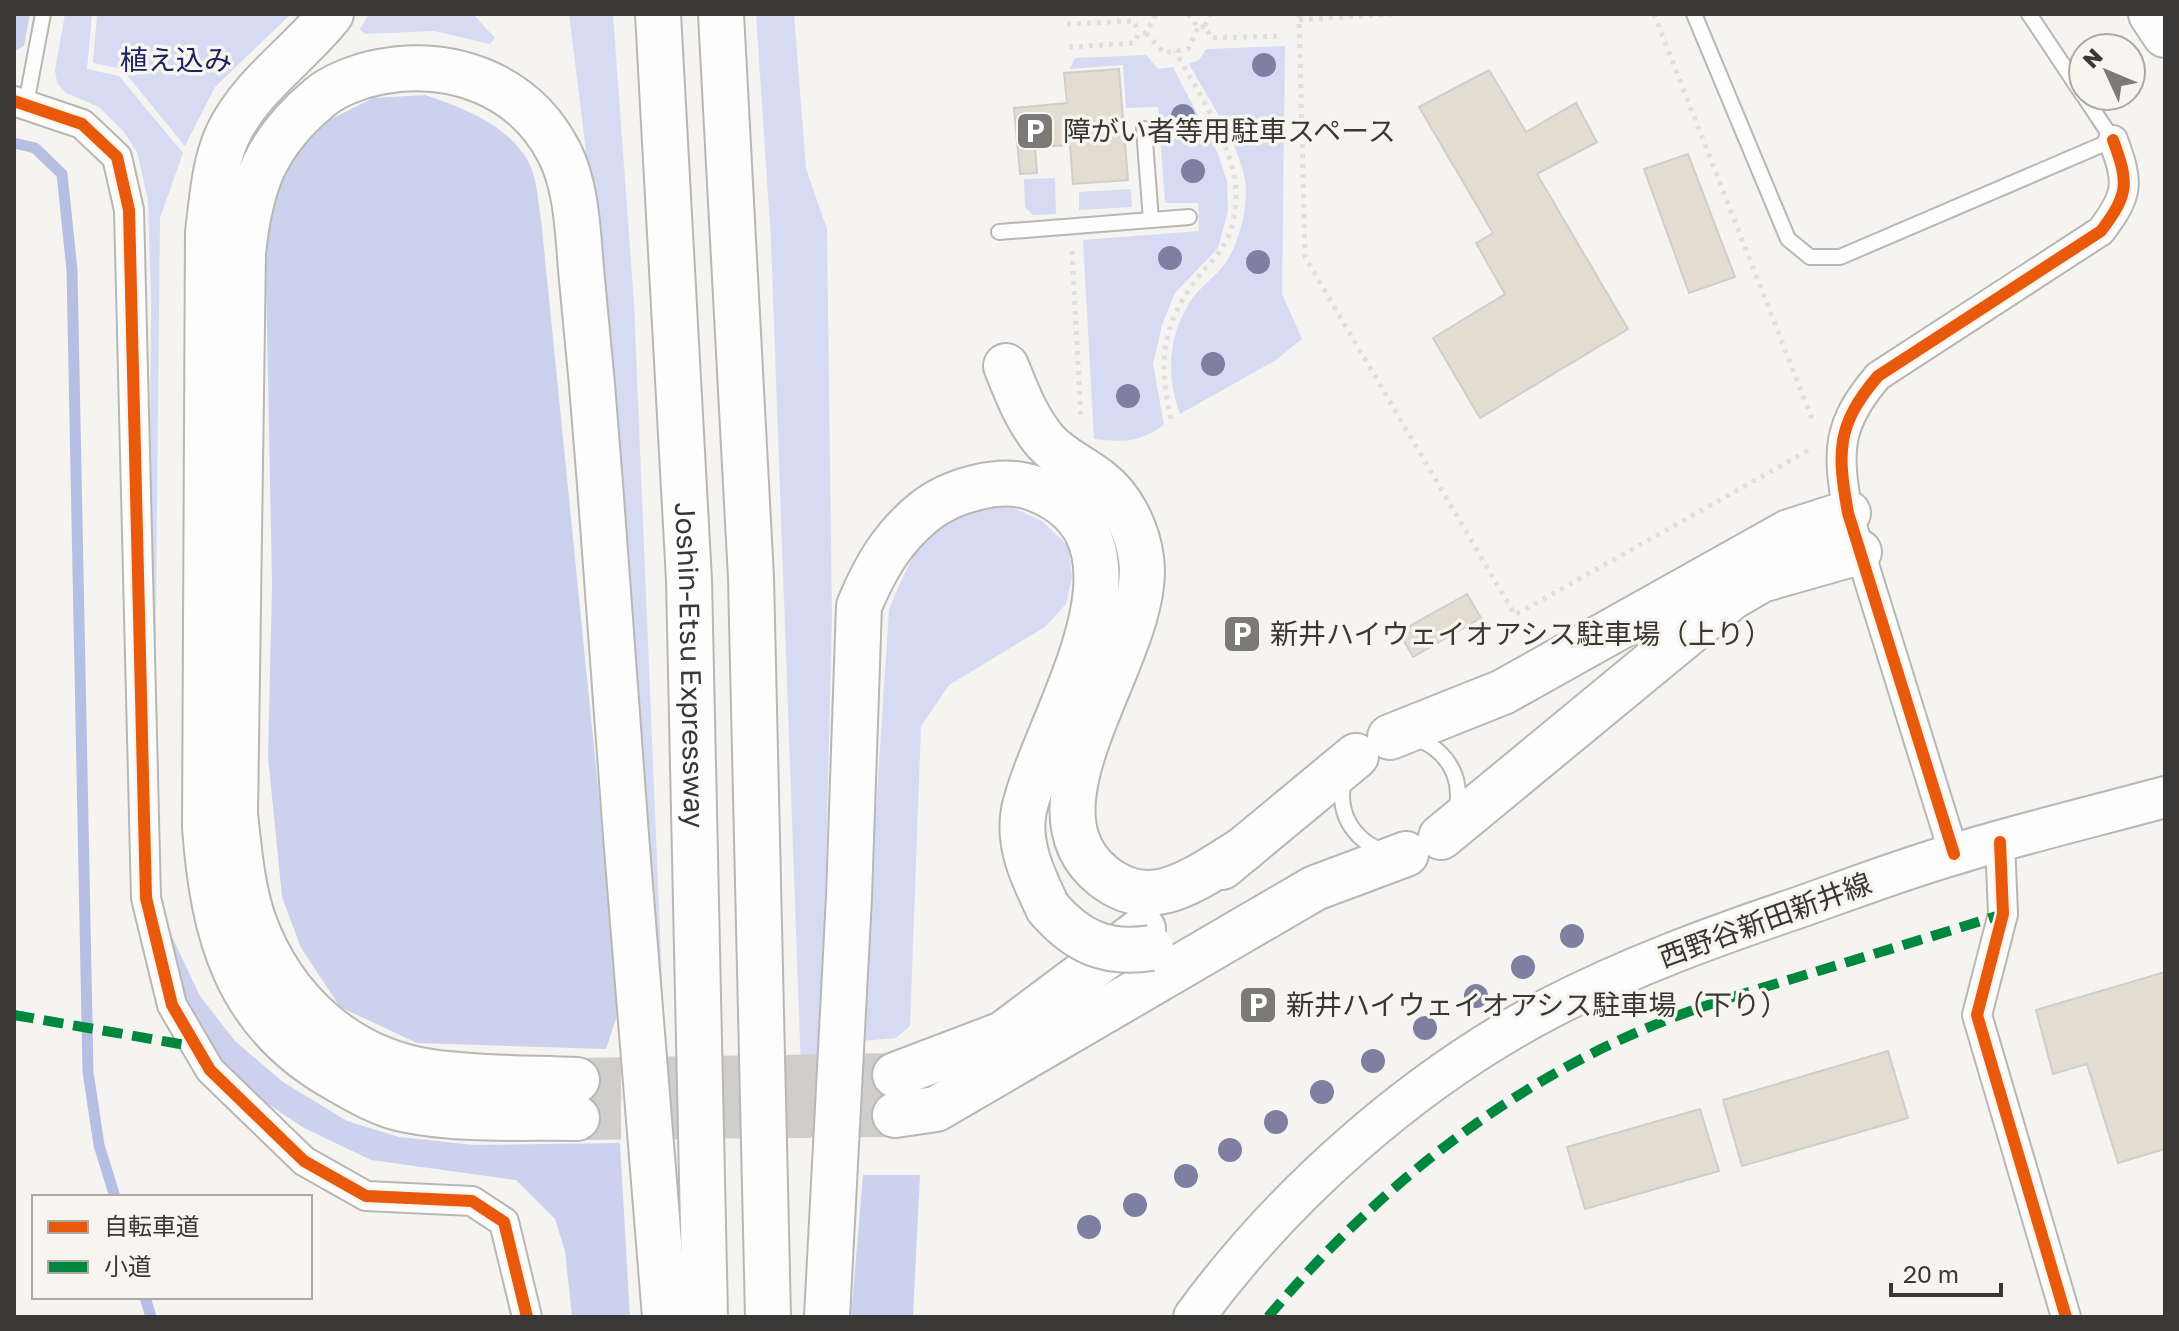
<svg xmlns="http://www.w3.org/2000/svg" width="2179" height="1331" font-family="'Golos Text','Noto Sans JP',sans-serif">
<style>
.green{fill:#d6dbf3}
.forest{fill:#ccd2ee}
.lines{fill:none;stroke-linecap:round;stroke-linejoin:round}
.stream{stroke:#b6bee3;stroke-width:11}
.building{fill:#e2dcd1;stroke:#cfcecc;stroke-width:2}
.motorway-tunnel{stroke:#d0cecc;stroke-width:44;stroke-dasharray:44 22;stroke-linecap:butt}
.service-casing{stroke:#b8b7b4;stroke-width:18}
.minor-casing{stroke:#b8b7b4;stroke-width:32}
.secondary-casing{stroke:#b8b7b4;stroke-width:44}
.trunk-casing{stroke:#b8b7b4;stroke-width:48}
.motorway-casing{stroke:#b8b7b4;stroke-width:48}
.path{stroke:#e0dfde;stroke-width:5;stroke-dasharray:4 6;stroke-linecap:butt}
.service{stroke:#fefdfd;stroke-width:14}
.minor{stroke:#fefdfd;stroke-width:28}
.secondary{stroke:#fefdfd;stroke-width:40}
.trunk{stroke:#fefdfd;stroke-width:44}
.motorway{stroke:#fefdfd;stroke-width:44}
.motorway-bridge-casing{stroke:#b8b7b4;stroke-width:48;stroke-linecap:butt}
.motorway-bridge{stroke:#fefdfd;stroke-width:44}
.quiet{stroke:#00873e;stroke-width:10;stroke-dasharray:20 10;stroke-linecap:butt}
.cycleway-casing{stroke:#f8f5ef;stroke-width:17}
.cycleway{stroke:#e8590c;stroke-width:12}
.tree{fill:#7f80a1}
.labels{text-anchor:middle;stroke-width:7;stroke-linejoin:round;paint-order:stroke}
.park-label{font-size:28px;fill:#1d2260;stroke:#f8f5ef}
.poi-label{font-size:28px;fill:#393836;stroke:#f8f5ef;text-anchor:start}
.street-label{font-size:28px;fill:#393836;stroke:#f8f5ef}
</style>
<rect width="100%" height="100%" fill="#f6f4f1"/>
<path class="green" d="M65,14H92L87,69L119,76L183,153L160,218L155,707L148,706L151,305L148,200L137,152L124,132L99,107L66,93L57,83L55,70Z
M97,14H291L215,87L185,146L122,69L93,63Z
M369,14H473L495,38L490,44L434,31L365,34L360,29Z
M569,14H613L634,304L663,1005L606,313Z
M756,14H794L806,169L827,229L832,617L821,1070H801L771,241Z
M1285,46L1282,294L1302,339L1276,360L1180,414C1166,376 1168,338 1189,303C1199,287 1216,277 1226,262C1240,242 1249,203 1245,179C1237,139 1208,99 1189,64L1199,60L1206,49Z
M1146,55L1158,69L1173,67L1218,154L1227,181L1228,211L1218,248L1175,293L1162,325L1153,364L1164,425C1137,443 1126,442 1094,439L1083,240L1199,231L1198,203H1165L1158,107L1126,108L1123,65L1070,69L1075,58Z
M1055,178L1056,214L1033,215L1025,207L1024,179Z
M1131,189L1132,207L1079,210V192Z
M1009,506L1042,521L1069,547L1072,578L1066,604L1045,627L949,685L921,726L910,1026L896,1038L861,1041L889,610C898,587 922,531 942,519C963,508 986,507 1009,506Z"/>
<path class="forest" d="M14,14H30L24,46L14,52Z
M425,95C463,108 508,124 529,163C537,178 538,202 541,219L620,1007L606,1049L417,1043L340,1007L301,948L282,897L268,757L272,584L265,226L295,152L323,123L373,98Z
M167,926L200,996L235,1041L283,1082L347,1121L399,1137L474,1145L620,1143L630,1317H572L565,1251L555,1219L516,1180L371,1160L304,1128L256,1096L216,1055L188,1010Z
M863,1175H920L913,1317H851Z"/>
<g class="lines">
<path class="stream" d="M14,143L35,148L62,174L72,270L88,1072L99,1145L115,1197
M145,1297L151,1317"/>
</g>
<path class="building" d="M1119,69L1128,180L1073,184L1070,145L1035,147L1037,173L1020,174L1014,108L1067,103L1064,73Z
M1489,70L1526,132L1576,103L1597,142L1537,174L1628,329L1480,418L1433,338L1505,294L1476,243L1493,233L1419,107Z
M1688,154L1735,277L1689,293L1644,169Z
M1467,594L1481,618L1413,657L1399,632Z
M2165,972V1149L2118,1163L2087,1064L2053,1074L2036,1010Z
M1888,1051L1908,1118L1742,1166L1723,1100Z
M1700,1109L1719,1171L1585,1209L1567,1147Z"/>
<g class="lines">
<path class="motorway-tunnel" d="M577,1080L895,1075
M577,1118L895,1115"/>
<g class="service-casing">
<path id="service" d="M1694,14L1788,239L1810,257H1840L2113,140L2084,96
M2029,14L2083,95
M26,104L43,14
M1144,129L1151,220
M999,232L1189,217
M1342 795a58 58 0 1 1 116 0a58 58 0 1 1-116 0Z"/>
</g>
<g class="minor-casing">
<path id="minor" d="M14,101L82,124L117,157L129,210L146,898L172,1005L210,1070L304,1161L366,1196L472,1201L504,1222L527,1317
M2000,842L2003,914L1977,1015L2066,1317
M1954,854L1848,513C1837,452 1836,425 1878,376L2101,231C2129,194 2129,183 2113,140"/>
</g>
<g class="secondary-casing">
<path id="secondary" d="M1194,1317C1284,1194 1413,1080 1548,1009C1629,967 1714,936 1800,907C1851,889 1903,869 1955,854C2024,833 2095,816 2165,797"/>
</g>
<g class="trunk-casing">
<path id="trunk" d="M2151,14L2165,35"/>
</g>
<g class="motorway-casing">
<g id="motorway">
<path d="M331,14C298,56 250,86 227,136C214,165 212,201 208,232L205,827C213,934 235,1021 335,1078C357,1091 382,1105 407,1110C462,1121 522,1117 577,1118"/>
<path id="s1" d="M658,14L689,580L705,1317"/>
<path d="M721,14L751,578L768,1317"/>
<path d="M1006,366C1017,393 1026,418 1045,441C1061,459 1080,466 1098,480C1122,498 1137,529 1141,558C1155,650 1012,803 1103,876C1153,916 1199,876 1244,849"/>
<path d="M1390,737L1503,692L1789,532L1848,513"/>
<path d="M1441,837L1732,597L1761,580L1859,552"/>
<path d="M1222,867L1356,756"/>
<path d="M895,1075L1003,1034L1143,929"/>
<path d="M577,1080C529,1078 479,1079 431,1072C347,1060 283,1001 254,922C242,888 239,850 235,814L243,253C250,185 265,143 319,98C334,85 359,76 379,72C451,58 524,84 559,152C578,188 578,240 582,280C589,348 595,416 600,484C620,762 641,1039 665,1317"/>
<path d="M895,1115L936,1109L1315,888L1406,854"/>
<path d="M827,1317L849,897L859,606C875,568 892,538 924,512C950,491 1000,476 1033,488C1171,539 1044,720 1024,810C1017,845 1034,879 1048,908"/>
</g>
</g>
<path class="path" d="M1188,14L1198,28L1205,26L1211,38L1282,36
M1299,14L1305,257L1515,615L1809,450
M1654,14L1814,424
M1299,20L1392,14
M1067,24L1134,21L1139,33
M1205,26L1210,14
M1146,33L1164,53L1188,49L1198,28
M1069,47L1134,43L1139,33H1146L1156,14
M1072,251L1081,421
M1171,419C1161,375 1159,336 1185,296C1210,255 1234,253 1236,196C1237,151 1197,90 1175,51"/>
<use href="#service" class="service"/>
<use href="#minor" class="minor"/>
<use href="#secondary" class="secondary"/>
<use href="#trunk" class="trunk"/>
<use href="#motorway" class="motorway"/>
<g class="motorway-bridge-casing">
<path id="motorway-bridge" d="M1048,908C1077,942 1107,955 1151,948"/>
</g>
<use href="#motorway-bridge" class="motorway-bridge"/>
<path class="quiet" d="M14,1015L197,1047
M1268,1317C1370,1196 1494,1094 1640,1031C1690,1009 1742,994 1795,978C1864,957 1934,936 2003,914"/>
<g class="cycleway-casing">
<path id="cycleway" d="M14,101L82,124L117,157L129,210L146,898L172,1005L210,1070L304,1161L366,1196L472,1201L504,1222L527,1317
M2000,842L2003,914L1977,1015L2066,1317
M1954,854L1848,513C1837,452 1836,425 1878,376L2101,231C2129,194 2129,183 2113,140"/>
</g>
<use href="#cycleway" class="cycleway"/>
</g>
<g class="tree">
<circle cx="1264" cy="65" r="12"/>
<circle cx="1183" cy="116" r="12"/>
<circle cx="1193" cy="171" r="12"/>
<circle cx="1170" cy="258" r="12"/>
<circle cx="1258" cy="262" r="12"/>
<circle cx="1213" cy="364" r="12"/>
<circle cx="1128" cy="396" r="12"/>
<circle cx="1572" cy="936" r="12"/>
<circle cx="1523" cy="967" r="12"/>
<circle cx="1476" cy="996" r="12"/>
<circle cx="1425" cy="1028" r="12"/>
<circle cx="1373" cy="1061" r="12"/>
<circle cx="1322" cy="1092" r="12"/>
<circle cx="1276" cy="1122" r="12"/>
<circle cx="1230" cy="1150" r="12"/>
<circle cx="1186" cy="1176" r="12"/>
<circle cx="1135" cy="1205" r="12"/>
<circle cx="1089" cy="1227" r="12"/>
</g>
<defs>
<g id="parking-square" transform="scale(2)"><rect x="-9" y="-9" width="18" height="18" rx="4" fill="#7b7a77" stroke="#f8f5ef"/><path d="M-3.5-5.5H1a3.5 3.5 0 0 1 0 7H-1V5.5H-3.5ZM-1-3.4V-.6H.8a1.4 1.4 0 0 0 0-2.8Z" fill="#fff"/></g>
</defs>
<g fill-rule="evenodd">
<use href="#parking-square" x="1035" y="131"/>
<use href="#parking-square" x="1242" y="634"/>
<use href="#parking-square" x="1258" y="1005"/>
</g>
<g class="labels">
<g class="park-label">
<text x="176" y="70">植え込み</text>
</g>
<g class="poi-label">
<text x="1063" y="141">障がい者等用駐車スペース</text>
<text x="1270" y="644">新井ハイウェイオアシス駐車場（上り）</text>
<text x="1286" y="1015">新井ハイウェイオアシス駐車場（下り）</text>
</g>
<g class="street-label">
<text dy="10" stroke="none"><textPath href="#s1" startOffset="652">Joshin-Etsu Expressway</textPath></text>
<text transform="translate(1765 920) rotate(-20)" y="10">西野谷新田新井線</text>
</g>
</g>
<rect width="2179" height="1331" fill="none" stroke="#393836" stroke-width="32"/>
<rect x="32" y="1195" width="280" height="104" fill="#f8f5ef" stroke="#aca9a5" stroke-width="2"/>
<rect x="48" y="1221" width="40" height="12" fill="#e8590c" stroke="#aca9a5" stroke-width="2"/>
<text x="104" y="1235" font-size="24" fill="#393836">自転車道</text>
<rect x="48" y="1261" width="40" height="12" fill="#00873e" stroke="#aca9a5" stroke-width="2"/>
<text x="104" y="1275" font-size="24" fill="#393836">小道</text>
<g transform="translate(2107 72) rotate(314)"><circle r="38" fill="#f8f5ef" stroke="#aca9a5" stroke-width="2"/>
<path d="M0-6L14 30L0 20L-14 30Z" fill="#7b7a77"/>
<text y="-12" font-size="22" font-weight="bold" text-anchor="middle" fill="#393836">N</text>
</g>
<path d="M1891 1283v12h110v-12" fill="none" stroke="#393836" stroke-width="4"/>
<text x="1903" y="1283" font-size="24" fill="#393836" stroke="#f8f5ef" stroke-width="6" paint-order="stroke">20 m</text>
</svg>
